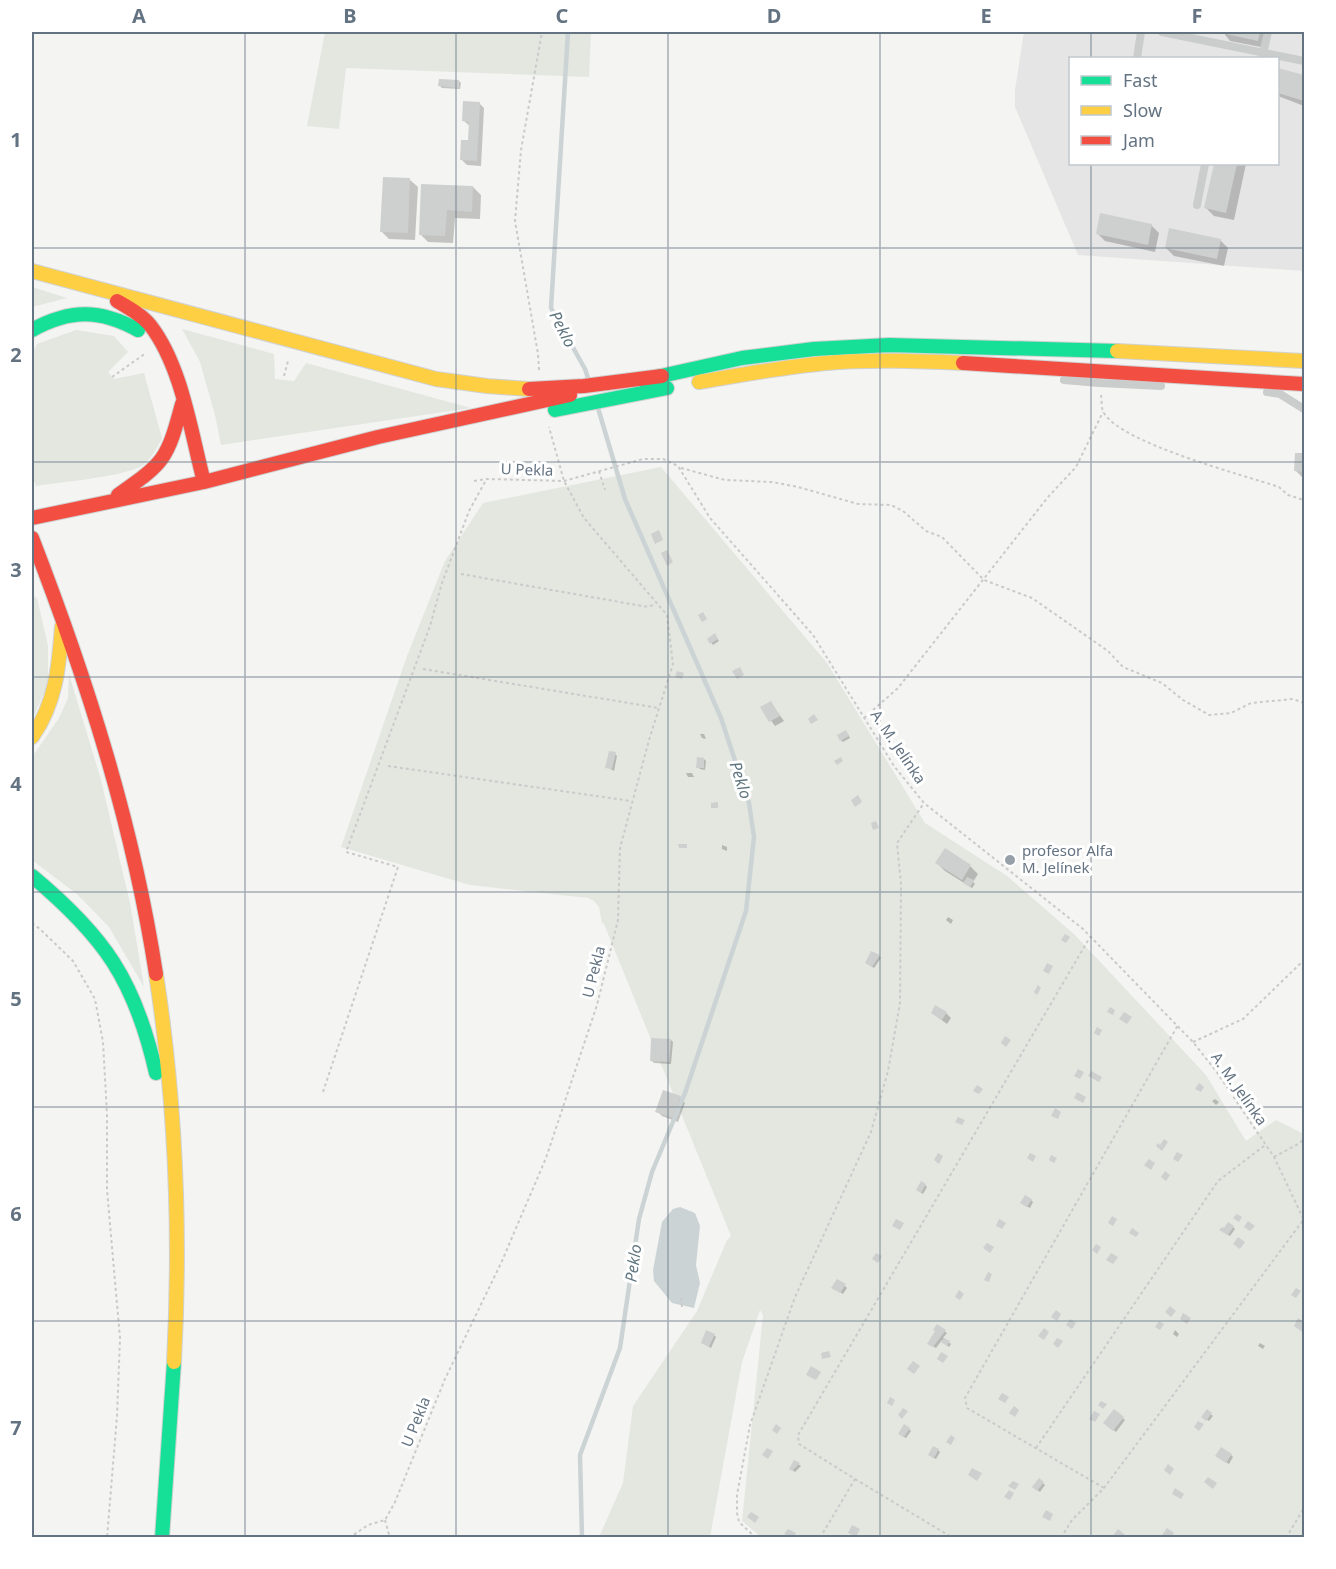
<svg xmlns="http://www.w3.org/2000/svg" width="1336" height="1569" font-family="'Noto Sans',sans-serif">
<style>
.built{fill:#e4e5e4;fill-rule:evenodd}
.green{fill:#e3e7e0}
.water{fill:#cbd3d5}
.shadow{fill:#0003}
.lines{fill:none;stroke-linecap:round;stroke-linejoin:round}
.stream{stroke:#cbd3d5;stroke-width:4.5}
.building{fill:#cecfcf}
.fast-casing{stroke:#d0d2d2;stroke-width:16}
.slow-casing{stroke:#d0d2d2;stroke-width:16}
.jam-casing{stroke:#d0d2d2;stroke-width:16}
.path{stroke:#cacaca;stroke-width:2;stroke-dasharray:3 3;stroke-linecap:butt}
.lane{stroke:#cbcdcd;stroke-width:8}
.fast{stroke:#16e098;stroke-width:14}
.slow{stroke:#ffcf43;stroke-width:14}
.jam{stroke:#f24e42;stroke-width:14}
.grid{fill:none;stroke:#647382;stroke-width:1.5;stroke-opacity:0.55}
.poi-dot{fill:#96a0a9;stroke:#fff;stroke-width:2}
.labels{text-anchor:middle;stroke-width:6;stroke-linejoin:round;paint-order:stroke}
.street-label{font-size:15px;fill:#647382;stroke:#fff}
.poi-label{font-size:15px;fill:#647382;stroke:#fff;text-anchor:start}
.water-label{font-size:16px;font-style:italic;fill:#5f757f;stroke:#fff}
.neatline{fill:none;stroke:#647382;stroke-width:2}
.grid-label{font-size:20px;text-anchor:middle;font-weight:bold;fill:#647382}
</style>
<rect width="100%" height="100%" fill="#f4f4f2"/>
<path class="built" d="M1024,32H1304V271L1078,255L1015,107V90ZM1070,58H1278V164H1070Z"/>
<path class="green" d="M325,32H591L589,77L346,68L339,129L307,126Z
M32,287L67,298L32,307Z
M182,329L274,354L275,379L294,381L306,363L471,408L221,445L215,415L200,362Z
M76,330L114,336L128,352L108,372L114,379L144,373L162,438C157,448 152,458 143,465C125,477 60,482 36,486L32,476V355L37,344Z
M661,467L827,663L925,823L1007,876L1075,935L1206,1075L1246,1141L1276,1120L1302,1133L1304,1131V1537H761L742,1521L763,1315L760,1310L742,1362L710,1537H599L623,1483L633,1406L697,1311L727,1240L731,1236L604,924L602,923L599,907L594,901L588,898L470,885L341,847L407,656L445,561L483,503Z
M32,595L37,598L48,646V684L32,720Z
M69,674L101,780L130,903L144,987L109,927L78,895L32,860V757L59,718L68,698Z"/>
<path class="water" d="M680,1207L695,1213L700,1226L696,1265L700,1283L694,1308L672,1303L654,1281L653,1270L662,1222L673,1209Z"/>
<path class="shadow" d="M1223,32H1269L1266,48L1230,41Z
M1278,69L1304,77V106L1278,96Z
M459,81L461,83L460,89L442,88L440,86Z
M479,103L484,108L481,166L467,165L462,160L469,142L470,126L464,121Z
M1216,164H1246L1234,220L1214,216L1206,208Z
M410,180L418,187L415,240L389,239L381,231Z
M423,185L473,187L481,195L480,219L455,218L453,243L428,242L420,234Z
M1151,225L1159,233L1155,252L1105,241L1097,233Z
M1220,240L1228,248L1224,266L1174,256L1166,248Z
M1297,454L1304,455V479L1296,471Z
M716,637L719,641L713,645L709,639Z
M771,703L784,721L775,726L762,708Z
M700,734H704L706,739L702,738Z
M848,734L850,738L843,742L841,740Z
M615,754L617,756L614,771L607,767Z
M704,759L706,761L705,770L700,769L698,767Z
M686,773H692L694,777H688Z
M722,845L727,847V851L722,849Z
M945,850L971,867L978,874L973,882L975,884L972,888L945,871L937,863Z
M948,917L953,920L951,924L946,920Z
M879,956L881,958L874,968L867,963Z
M932,1013H946L951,1018L947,1024Z
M671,1040L673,1042L671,1064L654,1063L652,1061Z
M680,1098L685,1103L678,1122L662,1116L657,1111Z
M1215,1099L1219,1102L1216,1105L1212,1101Z
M925,1185L927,1187L923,1194L920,1192Z
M1031,1200L1033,1202L1030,1208L1024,1205Z
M1233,1227L1235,1229L1230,1236L1223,1232Z
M845,1286L847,1288L843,1294L835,1289Z
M937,1326L947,1333L943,1338L951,1344L949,1347L942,1340L936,1348L931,1345Z
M1175,1330L1179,1334L1177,1337L1173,1334Z
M714,1335L716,1337L711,1348L703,1343Z
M1260,1343L1265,1346L1263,1349L1258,1346Z
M1114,1411L1125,1420L1116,1432L1105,1423Z
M1207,1411L1213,1416L1209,1421L1203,1417Z
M909,1429L911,1431L906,1438L902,1436Z
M938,1450L940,1452L936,1459L932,1457Z
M1231,1455L1233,1457L1229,1464L1219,1458Z
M795,1462L801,1466L795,1472L791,1469Z
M1039,1480L1045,1485L1040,1492L1034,1487Z"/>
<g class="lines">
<path class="stream" d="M568,32L551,308L585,369L588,378
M582,1538L580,1455L620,1348L639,1219L652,1172L685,1093L746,911L754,837L749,803L721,718L625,499L598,408"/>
</g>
<path class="building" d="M1217,32H1260L1258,41Z
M1278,68L1304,75V101L1278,93Z
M439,79L459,80V88L438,86Z
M463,101L480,102L477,161L460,160L461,140H468L469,122L462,121Z
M1214,164H1237L1226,213L1204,208Z
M383,177L410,178L408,233L380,232Z
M421,184L473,186L472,212L447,210L445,236L419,235Z
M1100,213L1152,224L1148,245L1096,234Z
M1169,228L1221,239L1217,259L1165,248Z
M1295,453H1304V472L1294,471Z
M659,530L663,540L655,544L651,534Z
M667,550L673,562L667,566L661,553Z
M703,612L707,619L702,622L698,615Z
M715,633L718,639L710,644L707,639Z
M740,667L744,675L737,679L732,671Z
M677,671L684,673L682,679L675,677Z
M771,701L780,716L769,722L760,707Z
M814,714L818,720L811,724L808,719Z
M846,730L849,736L840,741L837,735Z
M609,751L616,752L612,769L605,768Z
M697,757L704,758V768H696Z
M841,757L843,761L837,765L834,761Z
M858,795L862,802L855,807L851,800Z
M718,802V808H711V803Z
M876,821L879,828L873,830L871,823Z
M678,844H687V848H679Z
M945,848L971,865L962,880L935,863Z
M967,877L974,880L970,887L963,883Z
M1065,934L1070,937L1066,943L1061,940Z
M871,951L880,955L872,967L865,963Z
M1047,963L1053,966L1049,974L1043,971Z
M1038,985L1041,988L1037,995L1034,992Z
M935,1005L947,1012L942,1020L931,1013Z
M1110,1007L1115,1010L1113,1015L1107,1012Z
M1124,1012L1132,1017L1127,1024L1119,1019Z
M1097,1027L1102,1030L1099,1036L1094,1033Z
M1005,1036L1011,1040L1006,1047L1001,1043Z
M651,1038L671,1039L669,1062L650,1061Z
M1078,1069L1084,1072L1080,1079L1074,1076Z
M1091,1071L1102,1077L1099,1082L1088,1076Z
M1199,1083L1204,1087L1201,1092L1195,1089Z
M977,1085L983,1089L979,1094L973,1091Z
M663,1090L681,1096L673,1118L655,1112Z
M1077,1092L1086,1097L1083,1103L1074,1098Z
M1055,1108L1061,1112L1058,1119L1051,1116Z
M958,1117L965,1120L962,1125L955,1122Z
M1164,1139L1168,1142L1162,1151L1156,1146L1158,1143L1160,1145Z
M1177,1152L1183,1155L1178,1162L1173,1159Z
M938,1153L943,1156L939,1164L934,1160Z
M1030,1153L1036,1156L1033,1162L1027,1158Z
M1051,1155L1057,1158L1054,1163L1049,1160Z
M1149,1159L1155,1163L1151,1170L1144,1165Z
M1165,1171L1170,1175L1166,1181L1161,1177Z
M921,1181L926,1184L921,1193L916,1190Z
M1025,1195L1032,1199L1027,1207L1020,1203Z
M1237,1214L1242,1217L1239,1222L1233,1218Z
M1112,1216L1117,1219L1113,1226L1108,1223Z
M896,1219L904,1223L900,1230L892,1226Z
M999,1219L1006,1223L1002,1229L996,1226Z
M1248,1221L1255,1226L1250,1231L1244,1227Z
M1228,1222L1234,1226L1228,1235L1219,1230L1222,1227L1224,1228Z
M1132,1228L1139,1233L1136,1237L1129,1233Z
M1238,1237L1245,1242L1240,1249L1233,1244Z
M987,1243L994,1247L990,1253L983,1248Z
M1096,1244L1101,1247L1097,1254L1092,1250Z
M876,1253L882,1256L878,1263L872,1259Z
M1111,1253L1118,1257L1113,1264L1106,1260Z
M988,1272L992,1274L989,1282L984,1280Z
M837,1279L846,1284L840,1293L831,1288Z
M1296,1288L1301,1291L1296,1298L1291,1295Z
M959,1290L964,1294L960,1300L955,1297Z
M1170,1306L1176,1311L1171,1317L1165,1312Z
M1056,1310L1061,1314L1057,1321L1051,1317Z
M1183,1313L1191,1318L1187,1324L1180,1319Z
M1298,1318L1304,1322V1333L1294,1326Z
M1070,1319L1076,1323L1072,1329L1066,1325Z
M1159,1321L1164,1324L1160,1330L1155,1327Z
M937,1324L946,1330L933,1347L927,1344L935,1331L933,1330Z
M1044,1328L1049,1332L1044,1340L1038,1336Z
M706,1330L715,1334L709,1347L701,1343Z
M944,1338L950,1341L947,1346L941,1342Z
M1057,1338L1063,1341L1058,1348L1053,1344Z
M829,1351L831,1357L822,1359L821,1353Z
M941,1352L948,1356L943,1363L937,1359Z
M913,1361L920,1366L914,1374L907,1369Z
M811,1366L821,1372L816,1380L806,1375Z
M1002,1393L1009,1397L1005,1403L998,1399Z
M890,1397L895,1400L892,1406L887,1403Z
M1101,1401L1107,1404L1103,1409L1098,1405Z
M1014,1406L1019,1410L1015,1417L1009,1413Z
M903,1408L908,1411L902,1419L898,1415Z
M1114,1409L1124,1417L1113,1431L1103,1423Z
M1207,1409L1212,1413L1206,1421L1201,1417Z
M1094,1411L1100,1414L1095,1422L1089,1419Z
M1198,1421L1204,1424L1199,1431L1194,1427Z
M776,1424L781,1428L777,1434L772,1430Z
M904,1424L910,1428L904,1437L898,1434Z
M951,1435L955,1438L951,1445L946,1442Z
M933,1446L939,1449L934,1458L928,1455Z
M1221,1447L1232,1454L1226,1463L1215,1456Z
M767,1448L773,1451L768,1459L762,1455Z
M794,1460L800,1463L792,1471L789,1469Z
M1168,1464L1174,1469L1170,1475L1164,1470Z
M972,1468L982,1473L977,1481L968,1475Z
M1208,1477L1217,1483L1213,1489L1204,1482Z
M1039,1478L1044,1482L1037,1491L1032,1487Z
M1013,1481L1019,1484L1015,1490L1008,1486Z
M1175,1488L1184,1494L1181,1499L1172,1494Z
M1009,1490L1014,1493L1010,1500L1004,1497Z
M1046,1510L1053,1514L1050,1521L1042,1517Z
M751,1512L759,1517L755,1523L747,1517Z
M852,1525L860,1529L856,1537L848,1533Z
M1167,1528L1174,1533L1171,1538L1162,1535Z
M788,1529L796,1533L793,1538L784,1534Z
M1118,1529L1125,1535L1123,1538H1111Z"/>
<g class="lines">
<g class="fast-casing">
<path id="fast" d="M32,330C70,309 100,309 138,330
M643,380L742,358L814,349L889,345L1117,351
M555,410L667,388
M32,876C104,936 135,980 156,1073
M162,1538L174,1362"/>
</g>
<g class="slow-casing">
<path id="slow" d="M32,271L436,379L487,386L529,389
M1117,351L1304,361
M699,382C741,375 783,367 826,363C871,359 918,361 963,363
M32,737C56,703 59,666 62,626
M156,974C176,1104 181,1231 174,1362"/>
</g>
<g class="jam-casing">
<path id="jam" d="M963,363L1304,384
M529,389L584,386L662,376
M204,482L378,437L570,395
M118,495C165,462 167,460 182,404
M32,518L204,482C191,433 182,366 150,325C142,315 129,308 117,301
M32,538C87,680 133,824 156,974"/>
</g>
<path class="path" d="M539,370L538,354L515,221L521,150L542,32
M284,376L288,361
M112,377L146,353
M1101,395C1102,401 1101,409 1104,413C1121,443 1243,475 1279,487L1288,495L1304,500
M681,468L725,480L772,482L798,487L858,504L891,505L903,511L926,531L942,537L984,580L1032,598L1108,651L1123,667L1162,683L1183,700L1209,715L1231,713L1251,703L1293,699L1304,703
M599,471L605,490
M474,481L487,479L564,481L643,459H663L678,466L710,518L813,635L894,766L924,803L1083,929L1193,1042L1216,1071L1274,1157L1304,1220
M461,574L648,607L655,604
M423,669L659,708
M864,718L898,688L1048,497L1076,467L1103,412
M388,766L631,801
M32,923L40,929L73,961L95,999L103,1042L107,1115V1190L120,1338L117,1416L107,1538
M1193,1042L1243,1019L1304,960
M323,1092L398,867L346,852L430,626L442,583L469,511L486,480
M1274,1157L1300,1143L1304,1138
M681,1298L682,1307
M1036,1448L1218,1181L1264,1146
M855,1479L953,1538
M1104,1488L967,1408L965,1398L1178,1025
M385,1520L390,1538
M349,1538L368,1525L385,1520L395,1502L445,1379L502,1261L546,1158L597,1005L618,920L620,848L649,740L673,664L667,615L584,518L564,481L549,427
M756,1538L739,1522L737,1513V1495L750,1425L795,1297L871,1132L888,1071L900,1003L901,884L897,843L924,803
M820,1538L855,1479L799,1444L798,1435L1090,937
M1061,1538L1072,1520L1104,1488L1304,1219
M1286,1538L1304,1508"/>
<path class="lane" d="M1162,32L1304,61
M1137,58L1141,32
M1262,58L1268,32
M1197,205L1205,164
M1064,380L1099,383L1161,386
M1267,392L1280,394L1304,409"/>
<use href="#fast" class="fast"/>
<use href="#slow" class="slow"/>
<use href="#jam" class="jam"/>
</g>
<path class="grid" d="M245,32V1538M456,32V1538M668,32V1538M880,32V1538M1091,32V58M1091,164V1538M32,248H1304M32,462H1304M32,677H1304M32,892H1304M32,1107H1304M32,1321H1304"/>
<circle class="poi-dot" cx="1010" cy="860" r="6"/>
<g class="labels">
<g class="street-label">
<text transform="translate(527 470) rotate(2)" y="5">U Pekla</text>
<text transform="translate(898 747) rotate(56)" y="5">A. M. Jelínka</text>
<text transform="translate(594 972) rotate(-76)" y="5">U Pekla</text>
<text transform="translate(1239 1089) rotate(55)" y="5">A. M. Jelínka</text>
<text transform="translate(416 1422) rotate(-68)" y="5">U Pekla</text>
</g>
<g class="poi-label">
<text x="1022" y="856">profesor Alfa<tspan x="1022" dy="17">M. Jelínek</tspan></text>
</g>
<g class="water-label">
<text transform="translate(563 329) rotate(63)" y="6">Peklo</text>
<text transform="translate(741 780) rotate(72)" y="6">Peklo</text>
<text transform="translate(633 1263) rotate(-82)" y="6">Peklo</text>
</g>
</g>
<rect width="1336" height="1569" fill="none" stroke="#ffffff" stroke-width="66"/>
<rect x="1069" y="57" width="210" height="108" fill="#ffffff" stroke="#c1c7cd" stroke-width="1.5"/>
<rect x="1081" y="76" width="30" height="9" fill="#16e098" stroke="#c1c7cd" stroke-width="1.5"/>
<text x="1123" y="87" font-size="18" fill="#647382">Fast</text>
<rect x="1081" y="106" width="30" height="9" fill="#ffcf43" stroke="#c1c7cd" stroke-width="1.5"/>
<text x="1123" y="117" font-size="18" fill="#647382">Slow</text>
<rect x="1081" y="136" width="30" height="9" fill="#f24e42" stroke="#c1c7cd" stroke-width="1.5"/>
<text x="1123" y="147" font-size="18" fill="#647382">Jam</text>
<rect x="33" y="33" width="1270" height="1503" class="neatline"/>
<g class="grid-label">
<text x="139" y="23">A</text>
<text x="350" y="23">B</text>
<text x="562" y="23">C</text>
<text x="774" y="23">D</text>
<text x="986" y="23">E</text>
<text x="1197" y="23">F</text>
<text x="16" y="147">1</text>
<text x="16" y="362">2</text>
<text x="16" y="577">3</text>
<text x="16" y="791">4</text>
<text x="16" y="1006">5</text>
<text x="16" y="1221">6</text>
<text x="16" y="1435">7</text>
</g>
</svg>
